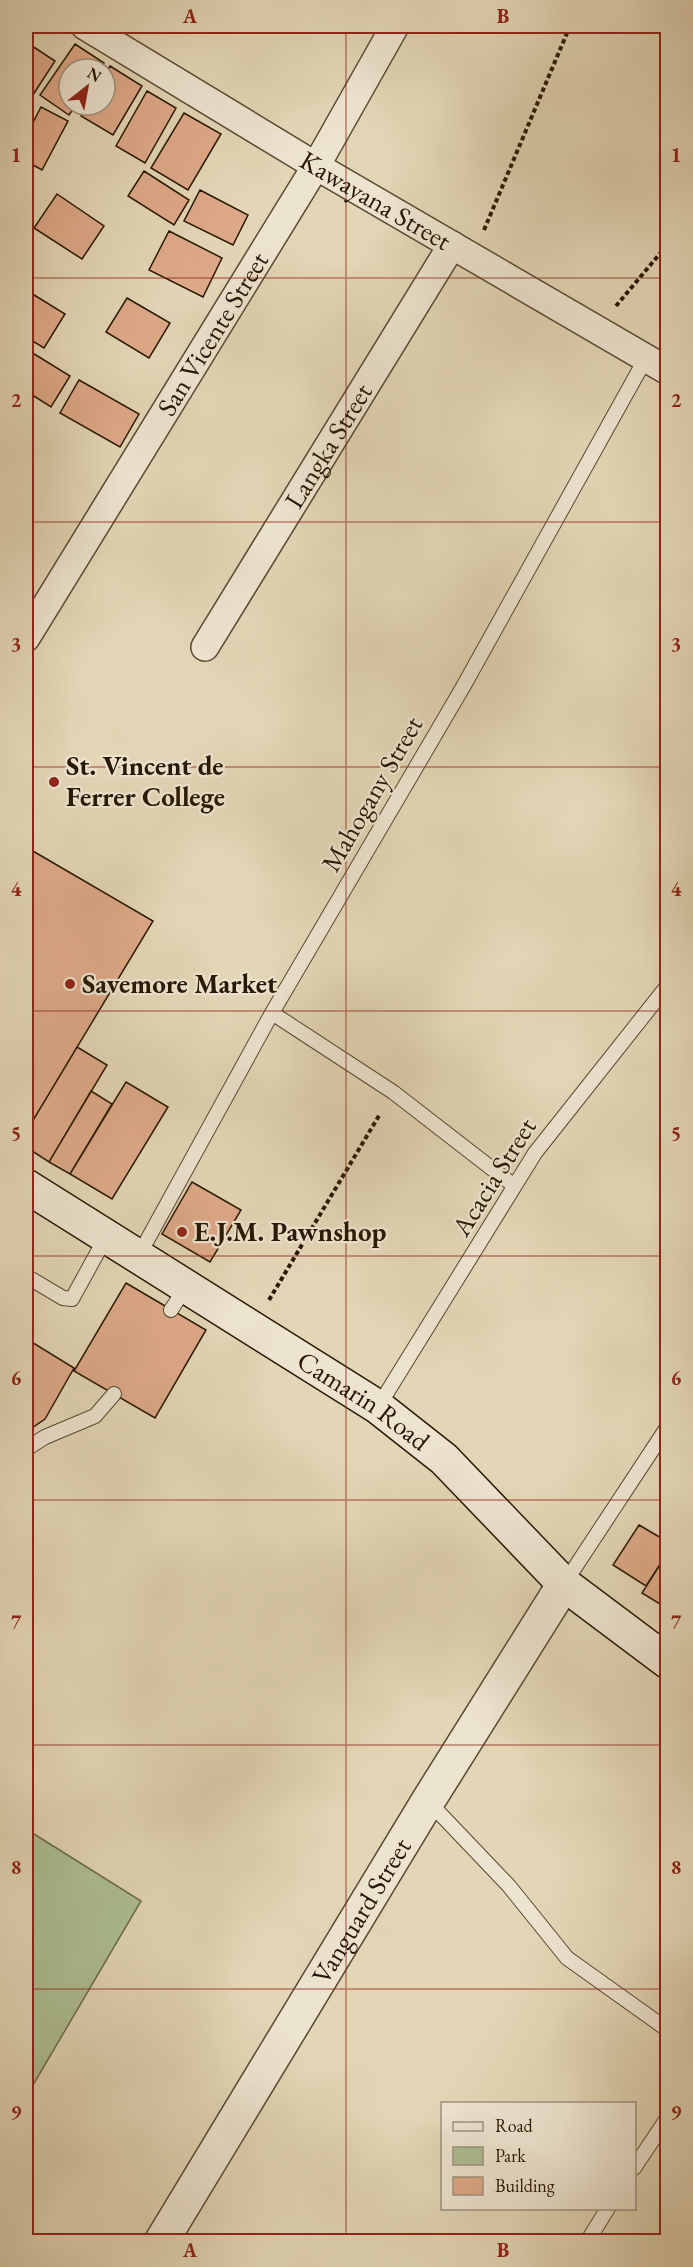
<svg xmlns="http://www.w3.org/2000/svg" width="693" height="2267" font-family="'EB Garamond',serif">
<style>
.green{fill:#adbf93;stroke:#6a6c4a;stroke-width:1.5}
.building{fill:#dea988;stroke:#281802;stroke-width:1.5}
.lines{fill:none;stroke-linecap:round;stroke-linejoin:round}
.service-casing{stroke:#57482f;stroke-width:16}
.minor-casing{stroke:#57482f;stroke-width:30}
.tertiary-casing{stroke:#57482f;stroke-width:36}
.secondary-casing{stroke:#281802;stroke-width:36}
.path{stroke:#281802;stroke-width:4;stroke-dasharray:4.5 3;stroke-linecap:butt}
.service{stroke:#ede4d0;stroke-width:14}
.minor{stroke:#ede4d0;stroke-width:27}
.tertiary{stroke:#ede4d0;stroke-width:33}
.secondary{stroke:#ede4d0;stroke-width:33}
.grid{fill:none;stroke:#8f2418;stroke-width:1.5;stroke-opacity:0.55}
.poi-dot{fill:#8f2418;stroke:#ede4d0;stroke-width:2}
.labels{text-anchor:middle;stroke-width:4.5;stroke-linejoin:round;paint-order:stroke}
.street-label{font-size:27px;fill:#281802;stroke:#ede4d0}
.poi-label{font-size:27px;font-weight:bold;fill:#281802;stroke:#ede4d0;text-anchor:start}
.neatline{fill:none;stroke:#8f2418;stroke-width:2}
.grid-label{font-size:20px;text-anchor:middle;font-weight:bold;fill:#8f2418}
</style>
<rect width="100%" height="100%" fill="#e3d6b6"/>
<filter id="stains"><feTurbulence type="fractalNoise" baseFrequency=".00333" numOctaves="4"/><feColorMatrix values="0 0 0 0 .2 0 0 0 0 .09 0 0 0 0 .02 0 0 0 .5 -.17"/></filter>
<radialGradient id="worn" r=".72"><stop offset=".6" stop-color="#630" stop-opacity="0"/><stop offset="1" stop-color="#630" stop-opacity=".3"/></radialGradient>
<path class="green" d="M26,1829L141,1901L26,2097Z"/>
<path class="building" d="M26,42L55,61L31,98L26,95Z
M75,44L104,63L100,69H69V105H76L69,115L40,95Z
M110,66L142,86L113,135L81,116L87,105H105V75Z
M147,91L176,108L145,163L116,146Z
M41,107L68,121L42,170L26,161V136Z
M184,113L221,134L188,190L151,168Z
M144,171L189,200L174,225L128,196Z
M200,190L248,215L233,245L184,221Z
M57,194L104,226L82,259L34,228Z
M169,231L222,258L203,297L149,270Z
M26,290L65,314L44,348L26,337Z
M127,298L170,323L149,358L106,332Z
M31,352L70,376L51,407L26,391V360Z
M79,380L139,414L120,447L60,413Z
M26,847L153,921L26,1132Z
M77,1047L107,1065L49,1162L26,1147V1132Z
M126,1082L168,1107L112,1199L70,1174Z
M91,1091L112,1104L70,1174L49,1162Z
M192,1182L241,1210L210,1262L162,1234Z
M126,1283L206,1330L155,1418L74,1371Z
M30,1341L74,1368L45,1419L26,1432V1348Z
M639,1525L668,1542V1552L646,1586L613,1565Z
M668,1552V1609L642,1593Z"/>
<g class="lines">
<g class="service-casing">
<path id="service" d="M272,1013L393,1092L513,1185
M139,1255L272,1013L463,687L646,358
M26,1276L63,1298L72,1299L106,1237
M171,1310L186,1287
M378,1407L535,1153L668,985
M26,1449L45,1437L95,1416L114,1394
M564,1584L668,1426
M428,1801L509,1886L567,1958L668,2030
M634,2168L668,2117
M587,2242L608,2208"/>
</g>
<g class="minor-casing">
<g id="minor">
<path id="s1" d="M85,26L316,166L668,371"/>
<path id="s2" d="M26,638L316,166L395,26"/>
<path id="s3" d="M205,647L452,245"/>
</g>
</g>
<g class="tertiary-casing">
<g id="tertiary">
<path id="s4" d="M161,2242L428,1801L564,1584"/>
</g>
</g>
<g class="secondary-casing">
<g id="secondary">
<path id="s5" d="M26,1186L378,1407L444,1459L564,1584L668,1662"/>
</g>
</g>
<path class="path" d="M484,230L570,26
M616,306L668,244
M269,1300L380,1114"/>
<use href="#service" class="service"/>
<use href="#minor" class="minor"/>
<use href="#tertiary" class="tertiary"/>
<use href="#secondary" class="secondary"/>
</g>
<path class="grid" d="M346,26V2242M26,278H668M26,522H668M26,767H668M26,1011H668M26,1256H668M26,1500H668M26,1745H668M26,1989H668"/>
<g class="poi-dot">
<circle cx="54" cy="782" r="6"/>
<circle cx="70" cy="984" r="6"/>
<circle cx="182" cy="1232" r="6"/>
</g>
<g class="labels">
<g class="street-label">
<text dy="9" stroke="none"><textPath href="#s1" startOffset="339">Kawayana Street</textPath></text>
<text dy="9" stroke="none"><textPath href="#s2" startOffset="357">San Vicente Street</textPath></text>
<text dy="9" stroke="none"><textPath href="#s3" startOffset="236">Langka Street</textPath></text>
<text transform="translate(372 794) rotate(-60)" y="9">Mahogany Street</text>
<text transform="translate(494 1177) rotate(-58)" y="9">Acacia Street</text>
<text dy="9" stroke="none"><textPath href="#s5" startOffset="400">Camarin Road</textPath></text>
<text dy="9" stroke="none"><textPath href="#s4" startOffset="387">Vanguard Street</textPath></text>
</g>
<g class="poi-label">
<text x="66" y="775">St. Vincent de<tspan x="66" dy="31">Ferrer College</tspan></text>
<text x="82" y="993">Savemore Market</text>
<text x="194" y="1241">E.J.M. Pawnshop</text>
</g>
</g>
<rect width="693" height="2267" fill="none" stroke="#e3d6b6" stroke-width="66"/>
<rect x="441" y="2102" width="195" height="108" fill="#ede4d0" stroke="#9e927e" stroke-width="1.5"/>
<rect x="453" y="2122" width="30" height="9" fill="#ede4d0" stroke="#9e927e" stroke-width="1.5"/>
<text x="495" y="2132" font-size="18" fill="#281802">Road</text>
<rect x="453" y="2147" width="30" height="18" fill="#adbf93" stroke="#9e927e" stroke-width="1.5"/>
<text x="495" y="2162" font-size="18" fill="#281802">Park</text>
<rect x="453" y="2177" width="30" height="18" fill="#dea988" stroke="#9e927e" stroke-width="1.5"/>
<text x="495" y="2192" font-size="18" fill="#281802">Building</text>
<g transform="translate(87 87) rotate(31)"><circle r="28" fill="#ede4d0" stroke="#9e927e" stroke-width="1.5"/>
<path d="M0-4.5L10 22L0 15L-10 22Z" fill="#8f2418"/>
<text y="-9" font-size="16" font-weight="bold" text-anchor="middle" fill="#281802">N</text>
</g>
<rect x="33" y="33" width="627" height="2201" class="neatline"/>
<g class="grid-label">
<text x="190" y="23">A</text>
<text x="503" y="23">B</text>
<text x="16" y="162">1</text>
<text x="676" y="162">1</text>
<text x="16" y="407">2</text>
<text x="676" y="407">2</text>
<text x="16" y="651">3</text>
<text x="676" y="651">3</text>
<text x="16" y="896">4</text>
<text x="676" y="896">4</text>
<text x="16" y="1140">5</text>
<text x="676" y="1140">5</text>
<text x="16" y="1385">6</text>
<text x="676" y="1385">6</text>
<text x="16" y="1629">7</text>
<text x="676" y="1629">7</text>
<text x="16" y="1874">8</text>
<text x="676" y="1874">8</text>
<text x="16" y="2119">9</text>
<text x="676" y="2119">9</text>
<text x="190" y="2257">A</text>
<text x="503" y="2257">B</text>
</g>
<rect width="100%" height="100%" filter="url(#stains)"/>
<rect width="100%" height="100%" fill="url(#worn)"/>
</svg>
